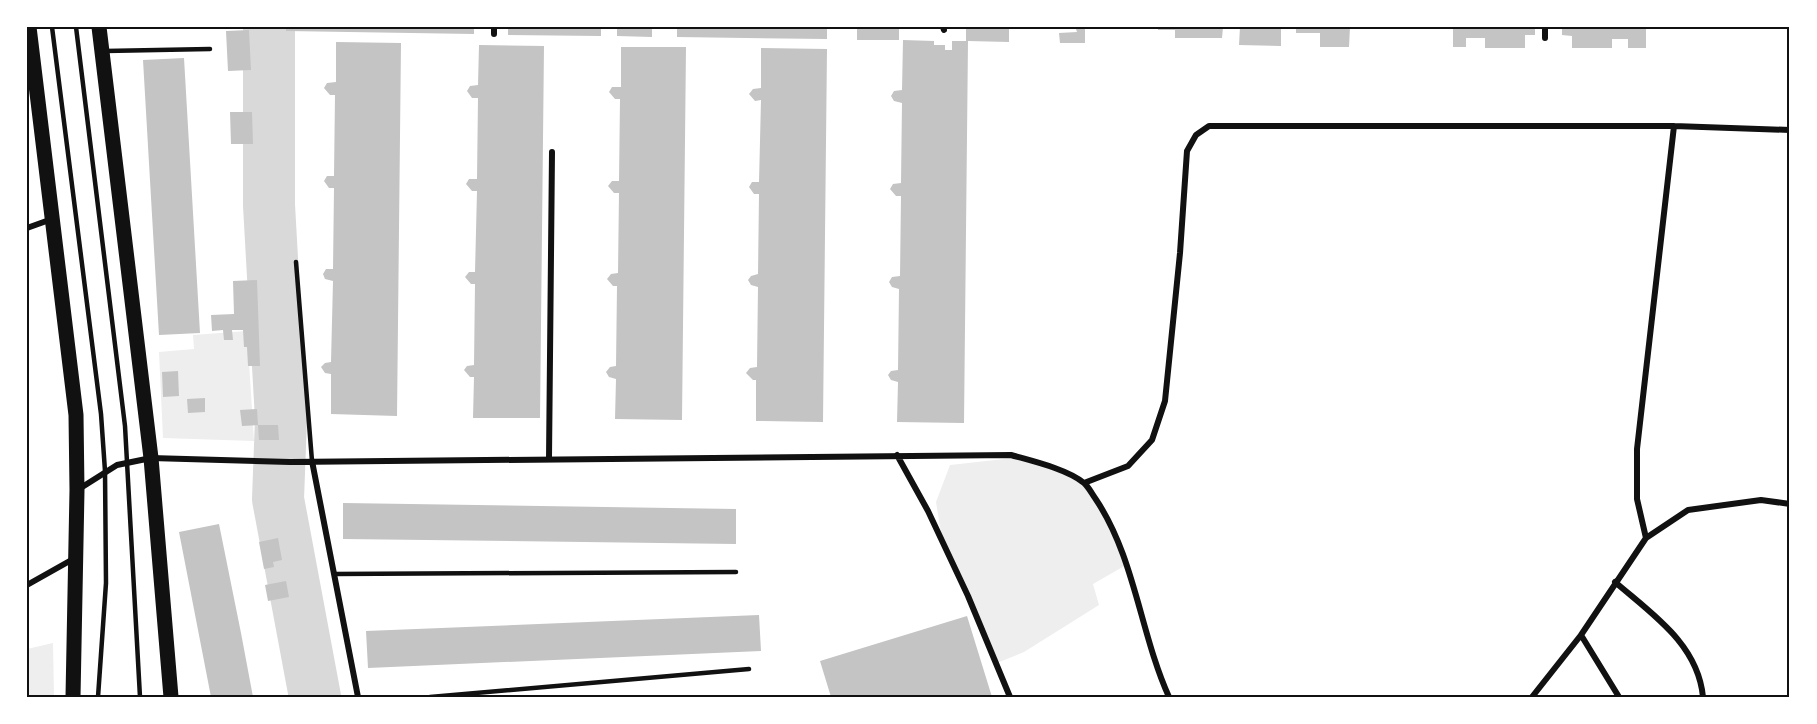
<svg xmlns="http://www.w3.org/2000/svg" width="1817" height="724" font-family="'Exo 2',sans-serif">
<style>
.green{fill:#eee}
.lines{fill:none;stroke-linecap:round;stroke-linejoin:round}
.river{stroke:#d9d9d9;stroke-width:52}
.building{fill:#c4c4c4}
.service{stroke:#111;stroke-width:4.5}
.minor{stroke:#111;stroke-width:6}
.primary{stroke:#111;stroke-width:15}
.neatline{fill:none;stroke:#111;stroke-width:2}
</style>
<rect width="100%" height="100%" fill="#fff"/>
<path class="green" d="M247,331L254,441L163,438L159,352L194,349L193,335Z
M1022,457L1084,483L1104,511L1126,565L1093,584L1099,605L1024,652L997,663L943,545L936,502L950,465Z
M53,643L54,697H27V649Z"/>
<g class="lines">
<path class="river" d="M269,27V205L281,419L278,499L315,697"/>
</g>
<path class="building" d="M286,27H474V34L286,31Z
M508,27H601V36L508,35Z
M617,27H652V37L617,36Z
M677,27H827V39L677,37Z
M857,27H899V40H857Z
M966,27H1009V42L968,41L964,423L897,422L898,382L891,380L888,375L891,371L898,370L899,289L892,287L889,282L892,277L900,276L901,196H896L890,189L893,184L901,183L902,103L894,101L891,96L894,91L902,90L903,40L934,41V45H945V50H952V41H966Z
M1158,27H1223L1222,38H1175V30H1158Z
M1240,27H1281V46L1239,45Z
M1296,27H1350L1349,47H1320V33H1296Z
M1453,27H1535V35H1525V48H1485V38H1466V47H1453Z
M1562,27H1646V48H1628V39H1612V48H1572V36L1562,35Z
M1076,29H1085V43H1060L1059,33L1077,32Z
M249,30L251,70L228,71L226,31Z
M336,42L401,43L397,416L331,414V374L325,373L321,367L325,363L331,362L333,281L325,279L323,274L326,269H333L334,188H329L324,181L327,176H334L335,95H330L324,88L327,83L336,82Z
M479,45L544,46L540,418H473L474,377H470L464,370L467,366L474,365L475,284H471L465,277L469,272H475L477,191H472L466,184L469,179H477L478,98H472L467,91L470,86L478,85Z
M621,47H686L682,420L615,419L616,379L609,377L606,372L610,367L616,366L617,286H613L607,279L611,274L618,273L619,193H614L608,186L612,181H619L620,99H615L609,92L612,87H621Z
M761,48L827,49L823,422L756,421V380H753L746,373L750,368L757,367L758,287L751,285L748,280L751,276L758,274L759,194H754L749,187L752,182H759L761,100L755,101L749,94L753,89L761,88Z
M184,58L200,333L159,335L143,60Z
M230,112H252L253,144H231Z
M257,280L260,366H248L247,347H244L243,330H232L233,340H224L223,330L212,331L211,315L234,314L233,281Z
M178,371L179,396L163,397L162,372Z
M205,398V412L188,413L187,399Z
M257,409L258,425L242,426L240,410Z
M258,425H278L279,440H259Z
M343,503L736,509V544L343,539Z
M219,524L241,633L253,697H211L179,532Z
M278,538L282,560L273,562L274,567L264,569L259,542Z
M286,581L289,597L268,601L265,585Z
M759,615L761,651L368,668L366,631Z
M967,616L992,697H831L820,661Z"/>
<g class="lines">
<path class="service" d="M52,27L101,414L105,471L106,583L98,697
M76,27L125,426L140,697
M105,51L210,49
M296,262L312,461
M334,574L736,572
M430,697L749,669"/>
<path class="minor" d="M494,27V34
M943,27L944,30
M1545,38V27
M27,228L52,219
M897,455L928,511L968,596L1010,697
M549,459L552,152
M312,461L358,697
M1084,483L1128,466L1152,440L1165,401L1180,253L1187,151L1196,135L1209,126H1674L1790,130
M79,489L117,465L151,458L290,462L1011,455C1032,461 1067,469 1084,483C1088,486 1092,494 1095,498C1135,557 1140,633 1169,697
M1646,538L1637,499V449L1674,126
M1615,582C1652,614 1698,644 1703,697
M27,585L75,558
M1581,635L1619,697
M1532,697L1581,635L1646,538L1688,510L1761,500L1790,504"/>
<path class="primary" d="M29,27L76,415L77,490L73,697
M99,27L151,458L171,697"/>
</g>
<rect width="1817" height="724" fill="none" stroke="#ffffff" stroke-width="57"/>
<rect x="28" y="28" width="1760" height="668" class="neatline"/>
</svg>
